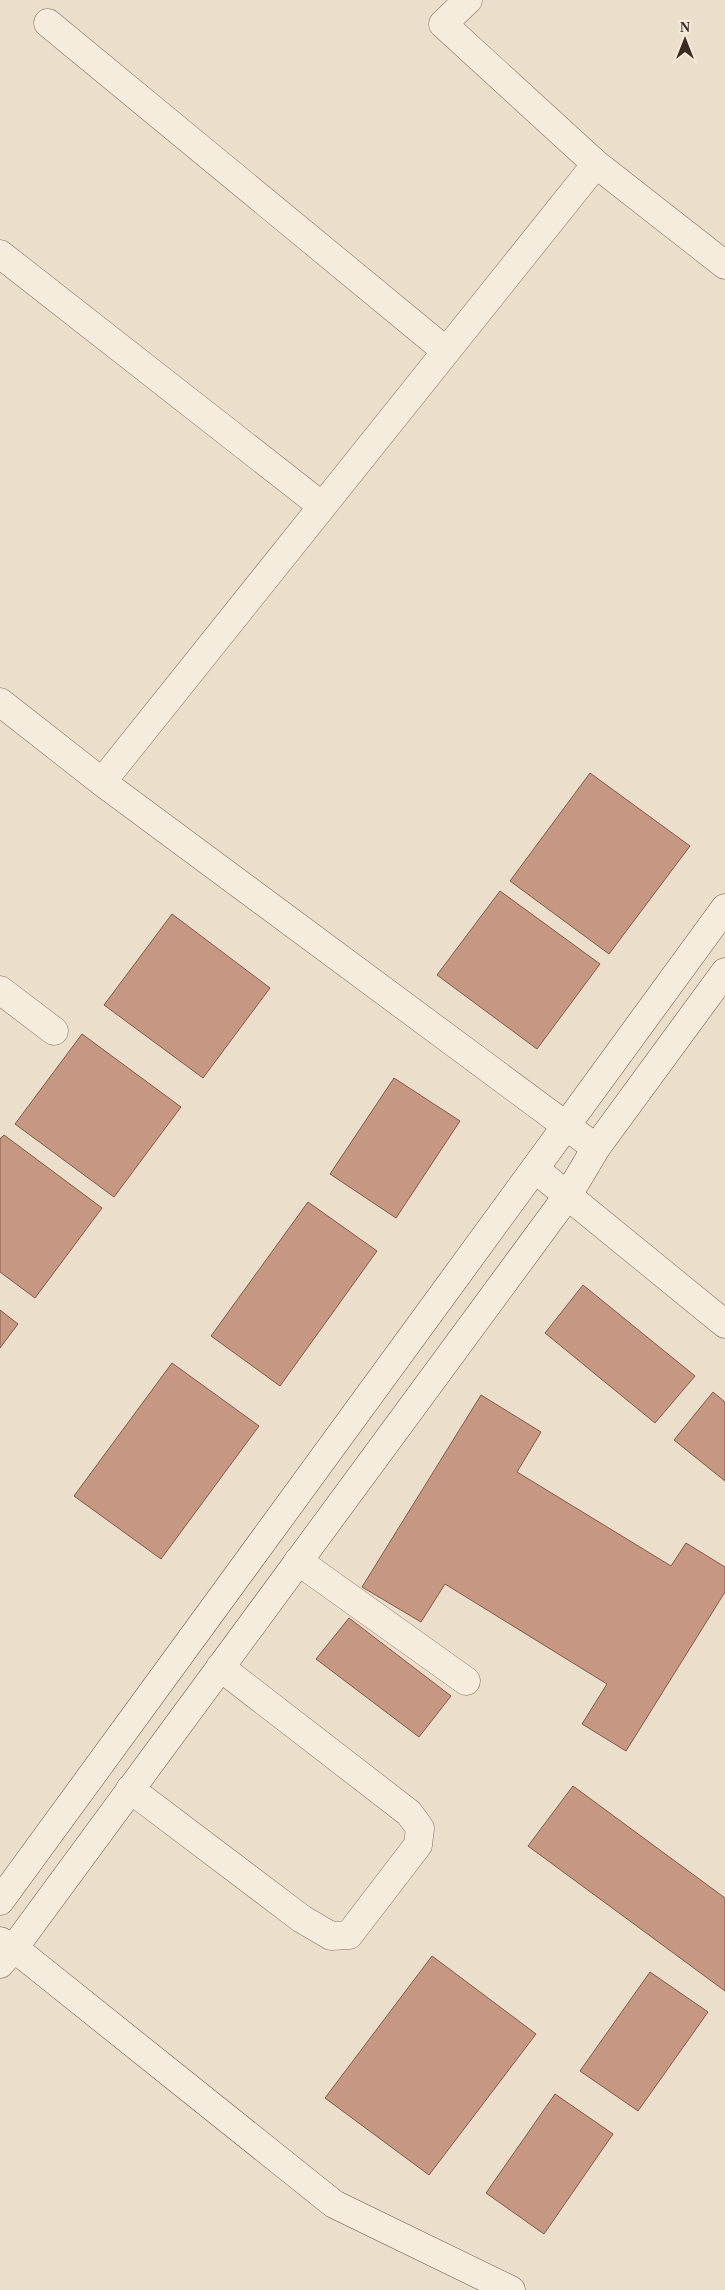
<svg xmlns="http://www.w3.org/2000/svg" width="725" height="2290" font-family="'Times New Roman',serif">
<style>
.building{fill:#c69884;stroke:#845948}
.lines{fill:none;stroke-linecap:round;stroke-linejoin:round}
.street-casing{stroke:#877060;stroke-width:29}
.secondary-casing{stroke:#695243;stroke-width:29}
.street{stroke:#f6ecde;stroke-width:28}
.secondary{stroke:#f6ecde;stroke-width:28}
</style>
<rect width="100%" height="100%" fill="#ebdecb"/>
<path class="building" d="M590,773L690,846L609,954L510,881Z
M500,891L600,964L537,1049L437,975Z
M172,914L270,988L203,1078L104,1005Z
M82,1034L181,1107L114,1197L15,1124Z
M394,1078L460,1121L396,1218L330,1174Z
M4,1135L102,1208L35,1298L0,1272V1139Z
M308,1202L377,1251L280,1386L211,1336Z
M583,1285L695,1376L655,1423L545,1333Z
M0,1310L18,1324L0,1348Z
M172,1363L259,1426L161,1559L74,1496Z
M713,1392L725,1402V1481L674,1440Z
M481,1395L541,1432L517,1472L671,1566L686,1543L725,1567V1592L626,1751L582,1724L607,1684L445,1584L421,1622L362,1587Z
M349,1618L451,1696L419,1737L316,1659Z
M573,1786L725,1898V1991L528,1846Z
M432,1956L536,2034L429,2175L325,2098Z
M650,1972L708,2012L638,2111L580,2071Z
M555,2094L613,2134L544,2234L486,2193Z"/>
<g class="lines">
<g class="street-casing">
<path id="street" d="M468,0L443,24L596,164L725,265
M48,23L446,351
M0,254L322,506
M0,702L102,782L596,1148
M102,782L596,164
M0,990L54,1031
M535,1169L725,1324
M298,1561L466,1681
M130,1789L302,1919L331,1936L349,1935L418,1845L420,1828L409,1813L220,1667"/>
</g>
<g class="secondary-casing">
<path id="secondary" d="M0,1901L725,908
M0,1941L14,1948L334,2204L511,2290
M0,1964L14,1948L568,1195L596,1148L725,972"/>
</g>
<use href="#street" class="street"/>
<use href="#secondary" class="secondary"/>
</g>
<g transform="translate(685 40)" stroke="#f3e9da" stroke-width="4" paint-order="stroke">
<path d="M0-4L9 19L0 12L-9 19Z" fill="#392b22"/>
<text y="-8" font-size="14" font-weight="bold" text-anchor="middle" fill="#392b22">N</text>
</g>
</svg>
